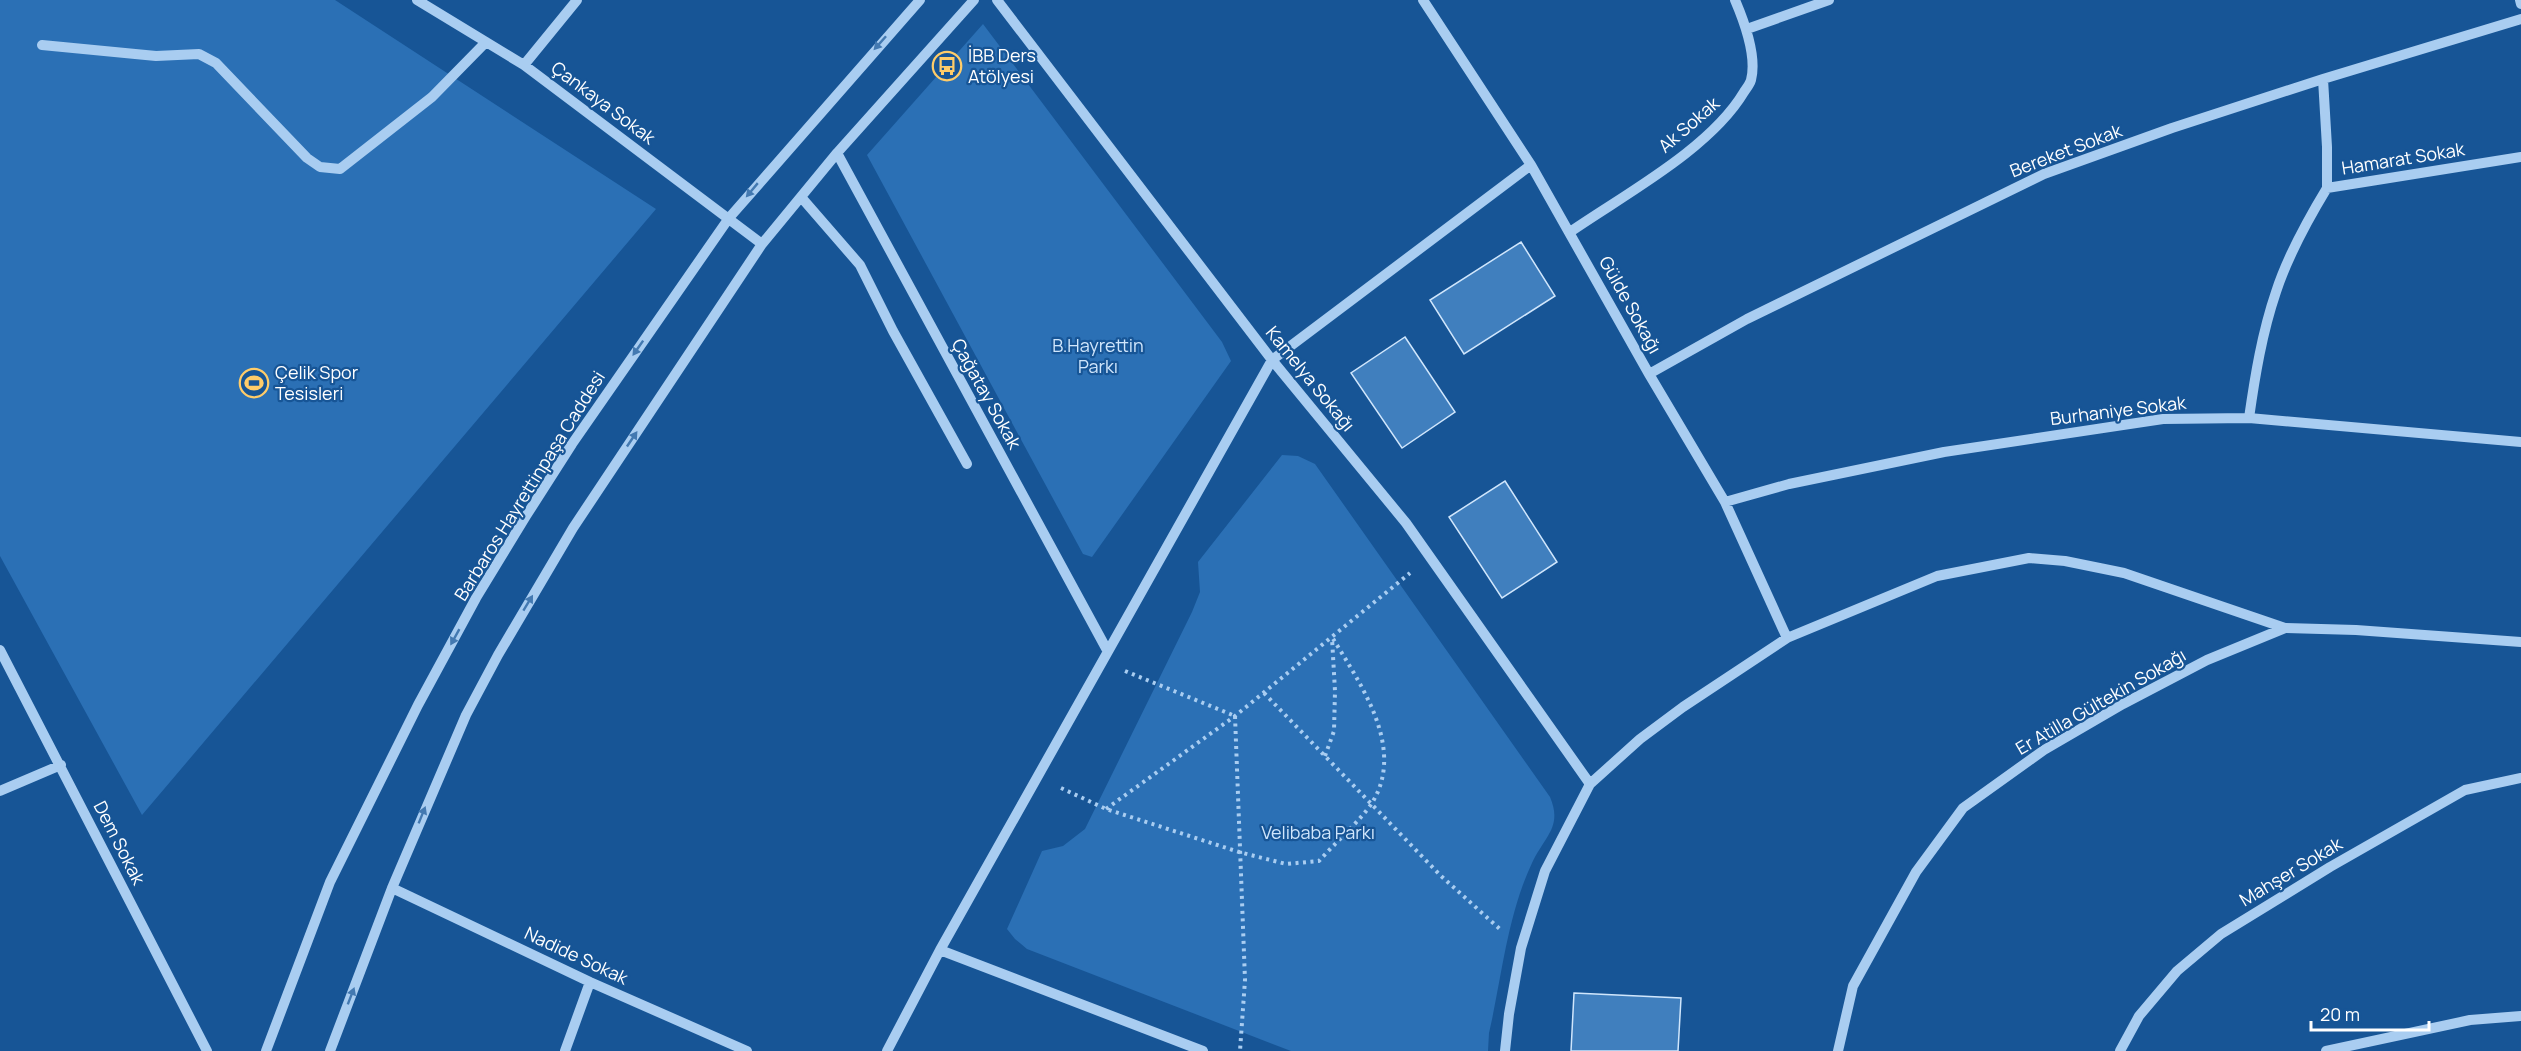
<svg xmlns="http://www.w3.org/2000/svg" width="2521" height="1051" font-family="Manrope,sans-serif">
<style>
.green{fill:#2b70b5}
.building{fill:#407fbe;stroke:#d0e6fc;stroke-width:1.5}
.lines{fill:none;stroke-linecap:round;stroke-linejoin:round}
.path{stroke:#a9cdf1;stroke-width:4;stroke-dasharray:3 4.5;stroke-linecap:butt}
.minor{stroke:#a9cdf1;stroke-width:10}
.oneway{fill:#4379b1}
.labels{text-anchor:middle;stroke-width:4.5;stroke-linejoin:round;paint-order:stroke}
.poi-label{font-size:18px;fill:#fff;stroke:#175596;text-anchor:start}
.street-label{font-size:18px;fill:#fff;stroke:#175596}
.park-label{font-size:18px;fill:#d0e6fc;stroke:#175596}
</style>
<rect width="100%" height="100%" fill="#175596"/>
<path class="green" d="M0,0H335L656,209L142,815L0,556Z
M983,24L1222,342L1231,361L1092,557L1083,554L867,155Z
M1282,455L1298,456L1315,464L1550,797C1563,827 1544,837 1532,863C1507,916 1502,977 1489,1033L1488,1051H1291L1027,949L1015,939L1007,929L1042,851L1063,846L1085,829L1192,612L1200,592L1198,562Z"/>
<path class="building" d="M1521,242L1555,296L1464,354L1430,300Z
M1405,337L1455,412L1402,448L1351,373Z
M1505,481L1557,562L1502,598L1449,517Z
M1574,993L1681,998L1678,1051H1571Z"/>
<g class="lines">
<path class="path" d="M1125,671L1235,716
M1264,693L1441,876L1501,930
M1235,716L1245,980L1240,1051
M1325,756L1334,731L1335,691L1332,638
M1061,788L1106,809L1239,852L1286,864L1319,861C1334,844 1360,821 1372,803C1406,748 1361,685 1332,637
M1106,809L1235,716L1410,573"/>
<path class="minor" d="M417,0L524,65L762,244
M997,0L1272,360L1406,523L1590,784
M1423,0L1531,165L1649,374L1725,502L1787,638
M2520,0L2521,4
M1747,29L1829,0
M42,45L156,56L199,54L216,63L307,158L320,167L340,169L432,97L486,42
M524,65L577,0
M2323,79L2327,147V188L2521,157
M837,153L1107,650
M801,197L860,265L893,331L967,464
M1570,232C1625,194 1710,149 1744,92C1746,89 1750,84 1751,80C1757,57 1744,21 1735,0
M1649,374L1747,319L2044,174L2172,128L2323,79L2521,19
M2249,418C2255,376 2262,333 2276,292C2288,255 2307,221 2327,188
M1725,502L1789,484L1944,452L2163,419L2249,418L2521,442
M0,650L207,1051
M0,791L61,765
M392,888L590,982L747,1051
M940,950L1203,1051
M266,1051L330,882L418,705L476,598L526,516L572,444L729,218L920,0
M330,1051L392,888L466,715L498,655L573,528L762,244L837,153L974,0
M565,1051L590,982
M887,1051L940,950L1272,360L1531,165
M1505,1051L1509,1014L1521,948L1545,871L1590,784L1640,739L1683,707L1787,638L1937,576L2029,558L2065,561L2124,573L2285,628L2356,630L2521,642
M1838,1051L1853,986L1916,872L1963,808L2044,750L2123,704L2207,660L2285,628
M2120,1051L2139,1016L2177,971L2221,934L2330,867L2465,790L2521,778
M2326,1051L2470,1020L2521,1016"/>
</g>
<defs><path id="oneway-solid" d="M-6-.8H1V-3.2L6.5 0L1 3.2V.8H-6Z" transform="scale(1.5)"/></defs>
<g class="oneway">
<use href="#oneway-solid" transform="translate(880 43) rotate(132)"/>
<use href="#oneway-solid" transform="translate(752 190) rotate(130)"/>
<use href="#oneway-solid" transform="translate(638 348) rotate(125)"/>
<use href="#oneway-solid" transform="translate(632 439) rotate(-56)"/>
<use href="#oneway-solid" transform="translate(528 603) rotate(-59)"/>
<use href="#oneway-solid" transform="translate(455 637) rotate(119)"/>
<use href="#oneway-solid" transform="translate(422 815) rotate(-68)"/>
<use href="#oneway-solid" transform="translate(351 996) rotate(-69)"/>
</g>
<defs>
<g id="bus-ring" transform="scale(1.5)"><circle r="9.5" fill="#175596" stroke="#ffcc69" stroke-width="1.5"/><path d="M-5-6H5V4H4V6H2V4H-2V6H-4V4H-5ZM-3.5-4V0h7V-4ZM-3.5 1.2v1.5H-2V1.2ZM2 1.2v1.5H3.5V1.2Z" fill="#ffcc69"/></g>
<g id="stadium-ring" transform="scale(1.5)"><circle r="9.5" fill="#175596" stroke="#ffcc69" stroke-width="1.5"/><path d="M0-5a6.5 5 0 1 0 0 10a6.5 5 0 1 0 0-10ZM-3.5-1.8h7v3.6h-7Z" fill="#ffcc69"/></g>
</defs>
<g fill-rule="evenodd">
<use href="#bus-ring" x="947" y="66"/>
<use href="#stadium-ring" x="254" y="383"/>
</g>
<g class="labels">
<g class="poi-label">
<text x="968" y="62">İBB Ders<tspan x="968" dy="21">Atölyesi</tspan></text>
<text x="275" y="379">Çelik Spor<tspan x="275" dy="21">Tesisleri</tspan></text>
</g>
<g class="street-label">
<text transform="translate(603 103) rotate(37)" y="6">Çankaya Sokak</text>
<text transform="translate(1689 125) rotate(-41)" y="6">Ak Sokak</text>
<text transform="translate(2066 151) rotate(-21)" y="6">Bereket Sokak</text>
<text transform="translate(2403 159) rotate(-9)" y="6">Hamarat Sokak</text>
<text transform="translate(1630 305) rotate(61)" y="6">Gülde Sokağı</text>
<text transform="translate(1310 379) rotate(51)" y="6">Kamelya Sokağı</text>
<text transform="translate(986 394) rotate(61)" y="6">Çağatay Sokak</text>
<text transform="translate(2118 411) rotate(-7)" y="6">Burhaniye Sokak</text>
<text transform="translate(530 486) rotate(-58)" y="6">Barbaros Hayrettinpaşa Caddesi</text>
<text transform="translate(2101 702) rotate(-30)" y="6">Er Atilla Gültekin Sokağı</text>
<text transform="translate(119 843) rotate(63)" y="6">Dem Sokak</text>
<text transform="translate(2291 872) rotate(-31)" y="6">Mahşer Sokak</text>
<text transform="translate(576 956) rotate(25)" y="6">Nadide Sokak</text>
</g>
<g class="park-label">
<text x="1098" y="352">B.Hayrettin<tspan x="1098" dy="21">Parkı</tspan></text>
<text x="1318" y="839">Velibaba Parkı</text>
</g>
</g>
<path d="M2311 1021v9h118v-9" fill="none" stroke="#ffffff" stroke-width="3"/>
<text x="2320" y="1021" font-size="18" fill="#ffffff" stroke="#175596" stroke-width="4.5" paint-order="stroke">20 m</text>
</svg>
